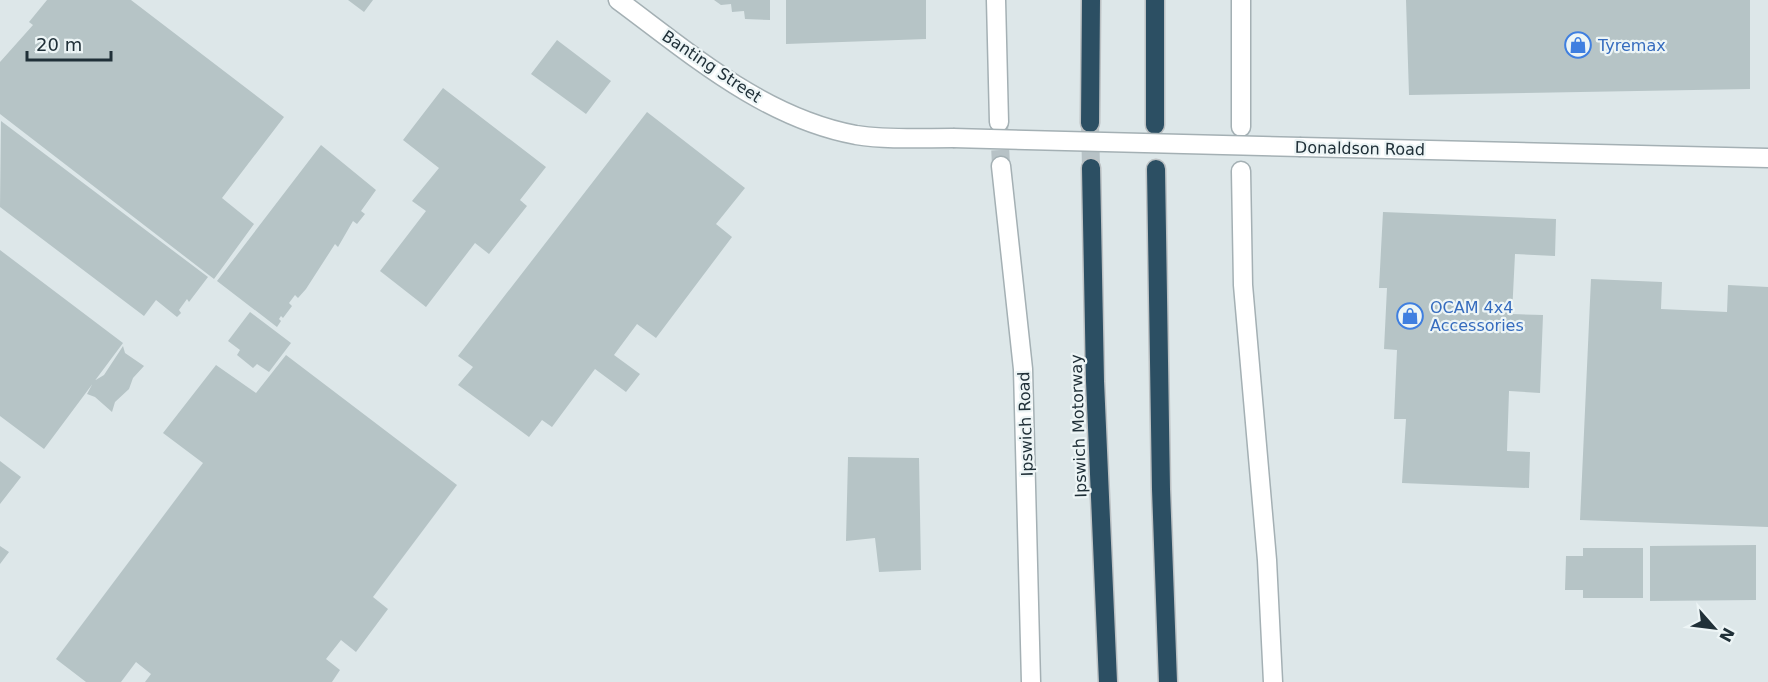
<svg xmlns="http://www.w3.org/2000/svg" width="1768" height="682" font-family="'DejaVu Sans',sans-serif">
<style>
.building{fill:#b6c4c6}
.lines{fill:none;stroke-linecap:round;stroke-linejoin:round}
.street-tunnel{stroke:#b7c2c6;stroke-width:18;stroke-dasharray:18 9;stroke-linecap:butt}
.highway-tunnel{stroke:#b7c2c6;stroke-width:18;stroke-dasharray:18 9;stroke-linecap:butt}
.street-casing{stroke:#a4b0b4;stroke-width:21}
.highway-casing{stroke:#bcc1c3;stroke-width:21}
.street{stroke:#fff;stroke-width:18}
.highway{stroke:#2c4f63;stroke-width:18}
.street-bridge-casing{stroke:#a4b0b4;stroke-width:21;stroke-linecap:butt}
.street-bridge{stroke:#fff;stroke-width:18}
.labels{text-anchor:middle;stroke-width:4.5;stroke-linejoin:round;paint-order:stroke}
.shop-label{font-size:16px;fill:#366cbe;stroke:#edf5f6;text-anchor:start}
.street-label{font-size:16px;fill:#203038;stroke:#edf5f6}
</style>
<rect width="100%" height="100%" fill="#dde7e9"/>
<path class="building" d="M47,0H131L284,117L222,198L254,224L214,279L0,114V62L33,25L29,22Z
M348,0H373L364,12Z
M714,0H770V20L745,19L744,11L732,12L731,4L721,5Z
M786,0H926V39L786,44Z
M1406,0H1750V89L1409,95Z
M557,40L611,81L586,114L531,74Z
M443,88L546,167L520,200L527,206L489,254L475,243L426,307L380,271L426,211L412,201L439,168L403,140Z
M647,112L745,188L716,224L732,237L656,338L637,324L614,355L640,374L626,392L595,369L552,427L542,420L529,437L458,385L473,367L458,356Z
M1,121L208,277L189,302L187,299L179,310L181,313L177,317L156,300L144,316L0,207Z
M321,145L376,190L361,211L365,214L357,224L353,221L338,247L335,244L306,289L298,298L295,295L289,303L292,306L283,318L281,316L279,319L281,321L277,327L217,281Z
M1383,212L1556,219L1555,256L1515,254L1512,314L1543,315L1540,393L1509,391L1507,451L1530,452L1529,488L1402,483L1406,419H1394L1397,350L1384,349L1387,288H1379Z
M0,250L123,343L44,449L0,416Z
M1591,279L1662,282L1661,309L1727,312L1728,285L1768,287V527L1580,520Z
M250,312L291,343L269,372L257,364L253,368L237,355L240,350L228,341Z
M123,346L125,353L144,366L133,378L129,389L115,402L112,412L95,397L87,394L94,381L104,375Z
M286,355L457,485L373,597L388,609L356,652L341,640L326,659L340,670L332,682H145L151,674L136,662L121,682H86L56,659L203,463L163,433L216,365L256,393Z
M848,457L919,458L921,570L879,572L875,538L846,541Z
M0,461L21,477L0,504Z
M1756,545V600L1650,601V546Z
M0,546L9,552L0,564Z
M1583,548H1643V598H1583V590H1565L1566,556H1583Z"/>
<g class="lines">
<path class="street-tunnel" d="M999,123L1001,166"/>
<path class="highway-tunnel" d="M1090,123L1091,168"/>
<g class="street-casing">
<path id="street" d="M618,0C691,54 764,118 856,135C888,140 921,138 953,138
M996,0L999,122
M1241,0V127
M1301,147L1768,158
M1001,166L1023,369L1031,682
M1241,171L1243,285L1267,560L1273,682"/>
</g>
<g class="highway-casing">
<path id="highway" d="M1155,0V125
M1090,123L1091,0
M1091,168L1095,381L1108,682
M1156,169L1161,489L1168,682"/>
</g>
<use href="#street" class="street"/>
<use href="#highway" class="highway"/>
<g class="street-bridge-casing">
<path id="street-bridge" d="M953,138L1301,147"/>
</g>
<use href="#street-bridge" class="street-bridge"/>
</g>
<defs>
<g id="shop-ring" transform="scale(1.35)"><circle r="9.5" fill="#edf5f6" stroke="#3f7fe0" stroke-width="1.5"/><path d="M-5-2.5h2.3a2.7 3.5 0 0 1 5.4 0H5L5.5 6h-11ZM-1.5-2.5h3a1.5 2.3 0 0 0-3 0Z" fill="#3f7fe0"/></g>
</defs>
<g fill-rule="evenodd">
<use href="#shop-ring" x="1578" y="45"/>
<use href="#shop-ring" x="1410" y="316"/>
</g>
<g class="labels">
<g class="shop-label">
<text x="1598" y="51">Tyremax</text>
<text x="1430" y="313">OCAM 4x4<tspan x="1430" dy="18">Accessories</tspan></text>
</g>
<g class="street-label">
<text transform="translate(712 66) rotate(34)" y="6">Banting Street</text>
<text transform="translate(1360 148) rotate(1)" y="6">Donaldson Road</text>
<text transform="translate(1025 424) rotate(-92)" y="6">Ipswich Road</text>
<text transform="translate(1078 426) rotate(-92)" y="6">Ipswich Motorway</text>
</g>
</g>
<g transform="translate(1714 628) rotate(118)" stroke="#edf5f6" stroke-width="4.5" paint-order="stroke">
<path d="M0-4.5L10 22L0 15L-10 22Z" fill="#203038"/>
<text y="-9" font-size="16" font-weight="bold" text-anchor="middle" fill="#203038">N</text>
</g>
<path d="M27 51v9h84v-9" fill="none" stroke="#203038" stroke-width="3"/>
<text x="36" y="51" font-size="18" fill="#203038" stroke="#edf5f6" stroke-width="4.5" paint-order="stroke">20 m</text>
</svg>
